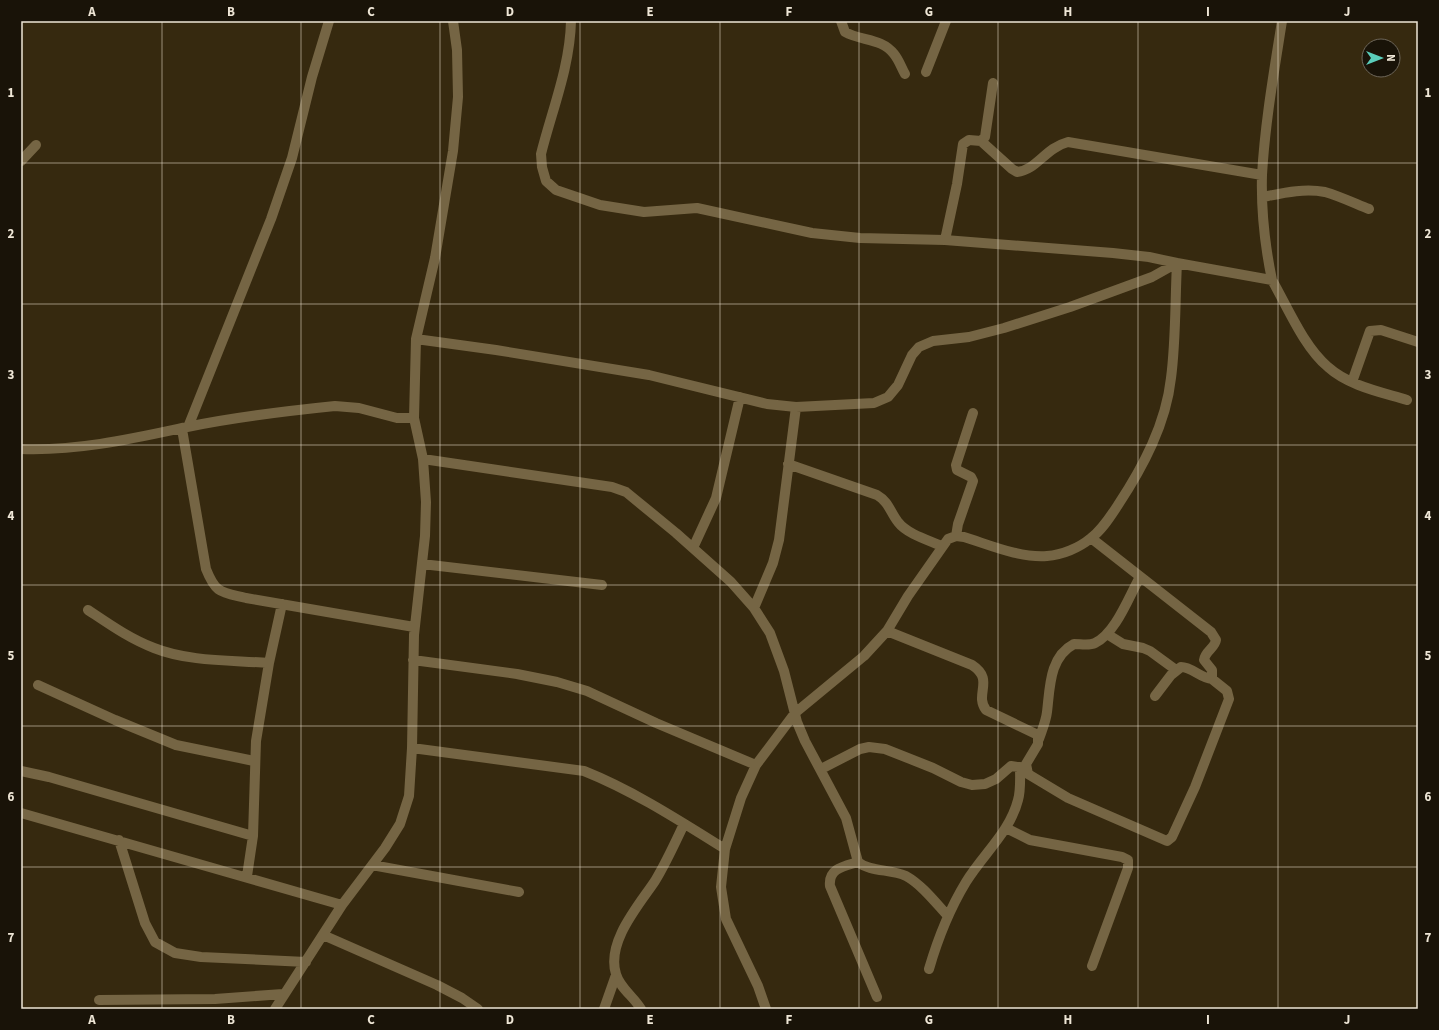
<svg xmlns="http://www.w3.org/2000/svg" width="1439" height="1030" font-family="'Source Sans 3',sans-serif">
<style>
.lines{fill:none;stroke-linecap:round;stroke-linejoin:round}
.minor{stroke:#756544;stroke-width:10}
.grid{fill:none;stroke:#eee6d6;stroke-width:1;stroke-opacity:0.55}
.neatline{fill:none;stroke:#eee6d6;stroke-width:1.5}
.grid-label{font-size:13px;text-anchor:middle;font-weight:bold;fill:#eee6d6}
</style>
<rect width="100%" height="100%" fill="#36290f"/>
<g class="lines">
<path class="minor" d="M841,21L845,32C861,41 882,38 894,54C899,60 901,67 905,74
M926,72L946,21
M981,141L1012,169L1017,172C1037,170 1045,148 1068,142L1262,175
M21,161L36,145
M1263,197C1283,193 1304,188 1325,192C1339,196 1354,203 1369,209
M945,240L957,184L963,144L969,140L981,141L985,137L993,83
M1272,280C1288,308 1304,347 1328,367C1349,386 1381,392 1407,400
M416,339L496,350L649,375L767,404L796,407L874,403L888,397L898,385L912,355L919,347L933,341L969,337L1004,328L1070,307L1152,277L1177,263L1149,257L1113,253L945,240L860,238L812,233L697,208L644,212L600,205L556,190L546,181L542,167L541,154C552,110 570,67 571,21
M1352,382L1370,331L1381,330L1418,342
M188,427L271,219L292,158L312,77L329,21
M182,429L206,569C216,594 221,592 246,598L414,627
M21,449C79,451 131,439 187,427C235,417 286,411 335,406L359,408L397,418H414
M423,459L612,487L626,492L676,533L731,582L754,608L770,633L784,671L797,722L805,741L846,818L858,862C870,872 891,869 906,876C922,885 935,902 947,915
M788,464L877,495C889,502 890,512 898,522C907,534 928,540 942,546
M956,536L958,524L973,481L971,477L957,470L956,465L973,413
M693,548L716,498L740,397
M422,564L602,585
M754,608L773,563L779,540L796,407
M88,610C109,624 130,639 154,648C189,662 232,660 269,663
M887,631L972,665C995,680 974,694 986,710L1038,735V744L1026,764L1028,774L1068,798L1167,841L1172,837L1195,787L1229,699L1227,691L1212,679V670L1204,660C1205,651 1215,648 1216,640L1211,632L1091,538
M1107,634L1123,644L1143,648L1150,651L1176,670
M413,660L517,674L557,682L587,691L656,723L756,765
M38,685L115,720L176,745L254,761
M1155,696L1171,675L1181,667C1192,667 1200,678 1212,679
M1039,739C1042,730 1046,721 1047,712C1050,688 1049,657 1074,644C1081,644 1089,646 1095,643C1116,633 1129,596 1140,577
M412,748L584,771C634,791 680,821 725,849
M821,769L860,749L869,747L885,749L933,768L961,782L972,785L985,784L996,779L1011,766L1025,768
M21,771L49,777L253,836
M21,813L342,905
M1006,828L1030,840L1122,857L1128,860V868L1092,966
M119,840L145,923L155,942L175,953L201,957L306,962
M858,862C845,866 828,868 830,886L877,997
M372,865L519,892
M247,876L253,836L256,741L269,663L282,604
M323,935L437,985L462,998L478,1009
M929,969C938,938 949,910 966,882C983,854 1010,832 1018,800C1021,790 1020,777 1020,767
M99,1000L215,999L283,994
M275,1009L342,905L385,848L400,824L409,796L412,748L414,635L425,536L426,502L423,459L414,418L416,339L435,258L453,151L458,97L457,50L453,21
M604,1009L616,975
M641,1009C634,997 620,988 616,974C606,942 639,905 655,881C666,863 675,843 684,824
M766,1009L758,986L726,919L721,887L725,849L741,798L756,765L795,713L864,656L887,631L908,596L948,539L956,536L964,537C990,545 1019,558 1047,556C1062,555 1079,548 1091,538C1102,530 1110,517 1118,505C1143,467 1166,424 1171,378C1176,340 1175,301 1177,263L1272,280C1265,246 1261,210 1262,175C1265,123 1274,72 1282,21"/>
</g>
<path class="grid" d="M162,21V1009M301,21V1009M440,21V1009M580,21V1009M720,21V1009M859,21V1009M998,21V1009M1138,21V1009M1278,21V1009M21,163H1418M21,304H1418M21,445H1418M21,585H1418M21,726H1418M21,867H1418"/>
<rect width="1439" height="1030" fill="none" stroke="#191308" stroke-width="44"/>
<g transform="translate(1381 58) rotate(90)"><circle r="19" fill="#191308" stroke="#6e675a"/>
<path d="M0-3L7 15L0 10L-7 15Z" fill="#5bcebb"/>
<text y="-6" font-size="11" font-weight="bold" text-anchor="middle" fill="#eee6d6">N</text>
</g>
<rect x="22" y="22" width="1395" height="986" class="neatline"/>
<g class="grid-label">
<text x="92" y="16">A</text>
<text x="231" y="16">B</text>
<text x="371" y="16">C</text>
<text x="510" y="16">D</text>
<text x="650" y="16">E</text>
<text x="789" y="16">F</text>
<text x="929" y="16">G</text>
<text x="1068" y="16">H</text>
<text x="1208" y="16">I</text>
<text x="1347" y="16">J</text>
<text x="11" y="97">1</text>
<text x="1428" y="97">1</text>
<text x="11" y="238">2</text>
<text x="1428" y="238">2</text>
<text x="11" y="379">3</text>
<text x="1428" y="379">3</text>
<text x="11" y="520">4</text>
<text x="1428" y="520">4</text>
<text x="11" y="660">5</text>
<text x="1428" y="660">5</text>
<text x="11" y="801">6</text>
<text x="1428" y="801">6</text>
<text x="11" y="942">7</text>
<text x="1428" y="942">7</text>
<text x="92" y="1024">A</text>
<text x="231" y="1024">B</text>
<text x="371" y="1024">C</text>
<text x="510" y="1024">D</text>
<text x="650" y="1024">E</text>
<text x="789" y="1024">F</text>
<text x="929" y="1024">G</text>
<text x="1068" y="1024">H</text>
<text x="1208" y="1024">I</text>
<text x="1347" y="1024">J</text>
</g>
</svg>
